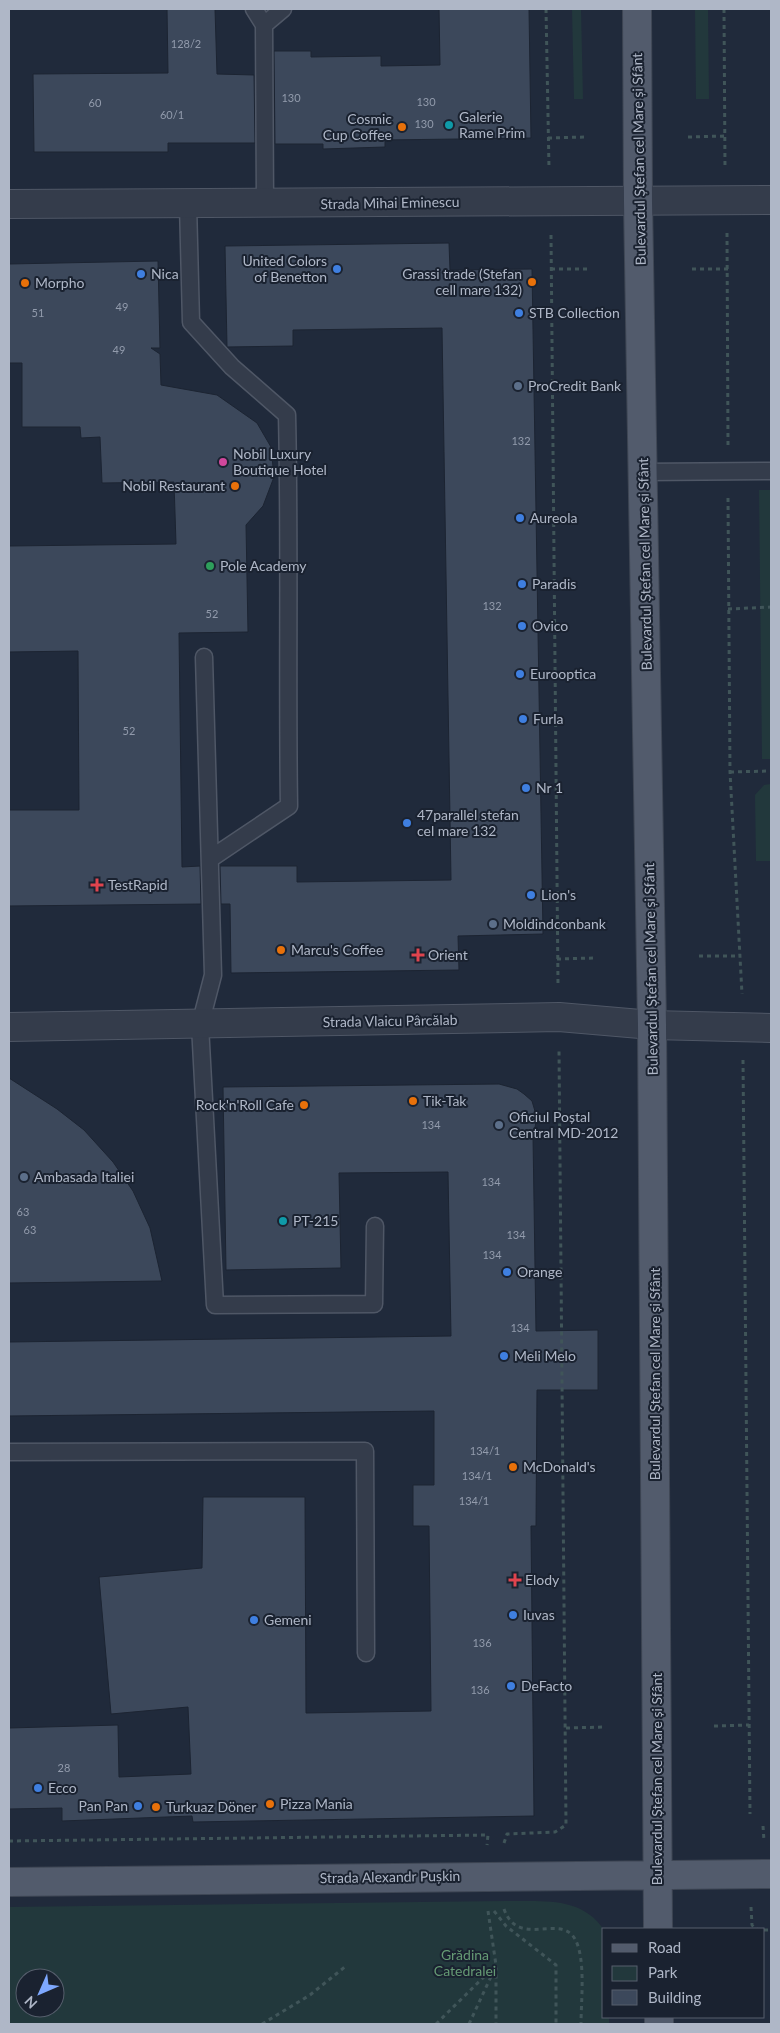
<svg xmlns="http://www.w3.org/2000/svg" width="780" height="2033" font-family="Lato,sans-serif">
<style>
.green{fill:#22383c;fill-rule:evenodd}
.building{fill:#3c485b;stroke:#1c2432}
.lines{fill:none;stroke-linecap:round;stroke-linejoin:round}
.service-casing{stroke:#4f5766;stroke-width:19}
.minor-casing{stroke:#4f5766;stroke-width:30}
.primary-casing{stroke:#3e4654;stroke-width:30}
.path{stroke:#405559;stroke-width:3;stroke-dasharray:4 4;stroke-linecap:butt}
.service{stroke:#343c4b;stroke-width:16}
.minor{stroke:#343c4b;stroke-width:28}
.primary{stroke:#525b6c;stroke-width:28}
.culture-dot{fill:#0f9aa8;stroke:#1a2230;stroke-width:2}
.food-dot{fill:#e8710a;stroke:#1a2230;stroke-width:2}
.shop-dot{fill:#3f7fe0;stroke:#1a2230;stroke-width:2}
.service-dot{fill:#5c6f8a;stroke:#1a2230;stroke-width:2}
.hotel-dot{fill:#d1479c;stroke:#1a2230;stroke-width:2}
.leisure-dot{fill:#2e9e5b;stroke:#1a2230;stroke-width:2}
.health-dot{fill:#e0444e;stroke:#1a2230;stroke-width:2}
.labels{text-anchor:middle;stroke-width:4;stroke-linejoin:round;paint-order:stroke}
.number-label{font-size:11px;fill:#929bac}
.poi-label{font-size:14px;fill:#afb7c7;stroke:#1a2230;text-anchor:start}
.street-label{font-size:14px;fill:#afb7c7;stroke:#1a2230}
.park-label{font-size:14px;fill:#659a74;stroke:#1a2230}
</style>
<rect width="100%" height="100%" fill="#202a3b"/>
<path class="green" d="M572,9H581L583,99H574Z
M695,9H708L709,99H696Z
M759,490H771V759H762Z
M771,784V861H756L755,795L764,785Z
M504,1901C540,1902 581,1895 604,1930V2017H609V2024H9V1907ZM25,1978H55V2008H25Z"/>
<path class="building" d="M167,9H215L217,74L254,75L255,143H168V152H34L33,74L168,73Z
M439,9H529L531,138L385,140V147L323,149V144H275L274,51H311V57L381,56V66L440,65Z
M449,243L450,270L532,269L543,934L458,936L459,970L231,973L230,904H221L220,866H297V882L451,880L442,328L293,330V346L227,347L225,246Z
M158,261L160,348H151L160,354L161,385L217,395L257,423L271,447L274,477L263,506L246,525L248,632L179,633L182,867L200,866L201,904L9,906V810H79L78,651L9,652V546L176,544L174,482L102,483L100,437L81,438L80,427H22V363H9V264Z
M9,1078L57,1109L84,1130L113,1162L133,1191L150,1228L162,1281L9,1283Z
M499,1084L517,1089L524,1094L532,1101L537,1118L533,1136L536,1331L598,1330V1390H537L536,1526H531L534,1816L193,1822L192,1816L62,1821V1808L9,1809V1728L118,1725L119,1777L191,1774L188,1707L111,1714L99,1577L202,1568L203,1497H305L306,1713L431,1711L429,1526H413V1485H434V1411L9,1416V1342L451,1336L448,1172L339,1173L341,1268L226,1270L223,1087Z"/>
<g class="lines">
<g class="service-casing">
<path id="service" d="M254,9L264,25L265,204
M264,25L283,9
M188,204L191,322L232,367L287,415C290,546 287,676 289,806L210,859
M643,472L771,471
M204,657L213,975L200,1025L215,1305L374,1304L375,1226
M9,1452L365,1451L366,1653"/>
</g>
<g class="minor-casing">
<path id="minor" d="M9,204L771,200
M9,1027L559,1017L652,1025L771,1028"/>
</g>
<g class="primary-casing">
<path id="primary" d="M637,9L638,202L652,1025L658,1929
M9,1882L771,1874
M659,2017V2024"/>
</g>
<path class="path" d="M546,9L549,168
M724,9L725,168
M688,137L725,136
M548,138L585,137
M727,233L728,445
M551,235L558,984
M551,269H588
M692,269H728
M728,498L730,772L742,994
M728,609L771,607
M730,772L771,771
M699,956H739
M557,959L595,958
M743,1060L750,1814
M714,1726L749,1725
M566,1728L606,1727
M763,1826L764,1841
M9,1841L488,1835L487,1845
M504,1843L507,1834L555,1832L566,1825L559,1050
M751,1907L752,1925L757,1929
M504,1909C518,1949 560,1913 575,1939C586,1959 581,2001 581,2024
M488,1911L496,1965V2024
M494,1911L506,1926L556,1965V2024
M764,1930H771
M262,2024L310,1995L346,1966
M436,2024L496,1965
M469,2024L495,1968"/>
<use href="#service" class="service"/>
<use href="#minor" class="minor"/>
<use href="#primary" class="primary"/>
</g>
<g class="culture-dot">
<circle cx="449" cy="125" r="5"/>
<circle cx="283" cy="1221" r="5"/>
</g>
<g class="food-dot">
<circle cx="402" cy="127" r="5"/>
<circle cx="532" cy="282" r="5"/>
<circle cx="25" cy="283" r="5"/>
<circle cx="235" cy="486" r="5"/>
<circle cx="281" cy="950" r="5"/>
<circle cx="413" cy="1101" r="5"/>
<circle cx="304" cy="1105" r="5"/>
<circle cx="513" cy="1467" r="5"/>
<circle cx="270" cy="1804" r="5"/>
<circle cx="156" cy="1807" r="5"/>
</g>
<g class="shop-dot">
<circle cx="337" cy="269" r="5"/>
<circle cx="141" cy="274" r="5"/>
<circle cx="519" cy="313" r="5"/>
<circle cx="520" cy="518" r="5"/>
<circle cx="522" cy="584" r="5"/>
<circle cx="522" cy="626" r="5"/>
<circle cx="520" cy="674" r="5"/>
<circle cx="523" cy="719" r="5"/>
<circle cx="526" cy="788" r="5"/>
<circle cx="407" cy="823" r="5"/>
<circle cx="531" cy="895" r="5"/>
<circle cx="507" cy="1272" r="5"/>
<circle cx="504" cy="1356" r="5"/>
<circle cx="513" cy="1615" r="5"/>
<circle cx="254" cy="1620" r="5"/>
<circle cx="511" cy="1686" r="5"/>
<circle cx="38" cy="1788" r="5"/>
<circle cx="138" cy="1806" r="5"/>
</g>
<g class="service-dot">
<circle cx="518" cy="386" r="5"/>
<circle cx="493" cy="924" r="5"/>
<circle cx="499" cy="1125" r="5"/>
<circle cx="24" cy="1177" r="5"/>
</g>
<circle class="hotel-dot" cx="223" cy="462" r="5"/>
<circle class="leisure-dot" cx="210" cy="566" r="5"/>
<g class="health-dot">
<path d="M94.5 877.5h5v5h5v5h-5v5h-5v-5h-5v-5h5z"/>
<path d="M415.5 947.5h5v5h5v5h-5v5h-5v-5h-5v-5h5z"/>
<path d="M512.5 1572.5h5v5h5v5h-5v5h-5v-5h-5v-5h5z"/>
</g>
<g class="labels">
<g class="number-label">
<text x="186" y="48">128/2</text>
<text x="291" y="102">130</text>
<text x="426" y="106">130</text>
<text x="95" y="107">60</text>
<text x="172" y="119">60/1</text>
<text x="424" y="128">130</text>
<text x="122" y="311">49</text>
<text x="38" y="317">51</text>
<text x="119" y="354">49</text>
<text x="521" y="445">132</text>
<text x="492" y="610">132</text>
<text x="212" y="618">52</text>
<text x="129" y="735">52</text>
<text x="431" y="1129">134</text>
<text x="491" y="1186">134</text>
<text x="23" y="1216">63</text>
<text x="30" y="1234">63</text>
<text x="516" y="1239">134</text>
<text x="492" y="1259">134</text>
<text x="520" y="1332">134</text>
<text x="485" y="1455">134/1</text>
<text x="477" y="1480">134/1</text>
<text x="474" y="1505">134/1</text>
<text x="482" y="1647">136</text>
<text x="480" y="1694">136</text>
<text x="64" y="1772">28</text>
</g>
<g class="poi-label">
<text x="459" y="122">Galerie<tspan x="459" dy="16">Rame Prim</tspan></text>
<text x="392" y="124" text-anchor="end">Cosmic<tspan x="392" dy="16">Cup Coffee</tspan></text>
<text x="327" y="266" text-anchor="end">United Colors<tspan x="327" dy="16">of Benetton</tspan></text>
<text x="151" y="279">Nica</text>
<text x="522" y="279" text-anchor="end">Grassi trade (Stefan<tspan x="522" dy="16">cell mare 132)</tspan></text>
<text x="35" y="288">Morpho</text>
<text x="529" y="318">STB Collection</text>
<text x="528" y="391">ProCredit Bank</text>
<text x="233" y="459">Nobil Luxury<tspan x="233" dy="16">Boutique Hotel</tspan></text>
<text x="225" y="491" text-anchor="end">Nobil Restaurant</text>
<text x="530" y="523">Aureola</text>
<text x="220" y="571">Pole Academy</text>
<text x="532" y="589">Paradis</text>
<text x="532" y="631">Ovico</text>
<text x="530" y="679">Eurooptica</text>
<text x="533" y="724">Furla</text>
<text x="536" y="793">Nr 1</text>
<text x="417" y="820">47parallel stefan<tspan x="417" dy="16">cel mare 132</tspan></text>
<text x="108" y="890">TestRapid</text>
<text x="541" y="900">Lion's</text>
<text x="503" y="929">Moldindconbank</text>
<text x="291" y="955">Marcu's Coffee</text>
<text x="428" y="960">Orient</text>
<text x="423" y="1106">Tik-Tak</text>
<text x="294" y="1110" text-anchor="end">Rock'n'Roll Cafe</text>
<text x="509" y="1122">Oficiul Poștal<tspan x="509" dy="16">Central MD-2012</tspan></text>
<text x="34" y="1182">Ambasada Italiei</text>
<text x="293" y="1226">PT-215</text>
<text x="517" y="1277">Orange</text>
<text x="514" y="1361">Meli Melo</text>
<text x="523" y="1472">McDonald's</text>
<text x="525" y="1585">Elody</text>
<text x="523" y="1620">Iuvas</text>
<text x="264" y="1625">Gemeni</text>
<text x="521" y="1691">DeFacto</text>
<text x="48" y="1793">Ecco</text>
<text x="280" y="1809">Pizza Mania</text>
<text x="128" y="1811" text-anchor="end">Pan Pan</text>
<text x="166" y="1812">Turkuaz Döner</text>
</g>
<g class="street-label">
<text transform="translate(639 159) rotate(-91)" y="5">Bulevardul Ștefan cel Mare și Sfânt</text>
<text transform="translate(390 203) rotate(-1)" y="5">Strada Mihai Eminescu</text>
<text transform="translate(645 564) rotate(-91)" y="5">Bulevardul Ștefan cel Mare și Sfânt</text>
<text transform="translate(651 969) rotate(-91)" y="5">Bulevardul Ștefan cel Mare și Sfânt</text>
<text transform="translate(390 1021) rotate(-1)" y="5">Strada Vlaicu Pârcălab</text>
<text transform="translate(655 1374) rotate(-90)" y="5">Bulevardul Ștefan cel Mare și Sfânt</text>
<text transform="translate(657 1779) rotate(-90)" y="5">Bulevardul Ștefan cel Mare și Sfânt</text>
<text transform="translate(390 1877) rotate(-1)" y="5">Strada Alexandr Pușkin</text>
</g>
<g class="park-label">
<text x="465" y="1960">Grădina<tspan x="465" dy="16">Catedralei</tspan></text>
</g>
</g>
<rect width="780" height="2033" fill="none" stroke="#afb7c7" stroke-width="20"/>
<rect x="602" y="1928" width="162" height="90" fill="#1a2230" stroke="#565e6c"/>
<rect x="612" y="1944" width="25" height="8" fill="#525b6c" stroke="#565e6c"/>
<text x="648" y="1953" font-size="15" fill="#afb7c7">Road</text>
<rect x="612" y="1966" width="25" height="15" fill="#22383c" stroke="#565e6c"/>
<text x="648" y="1978" font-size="15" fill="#afb7c7">Park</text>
<rect x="612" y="1990" width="25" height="15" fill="#3c485b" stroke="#565e6c"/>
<text x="648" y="2003" font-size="15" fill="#afb7c7">Building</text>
<g transform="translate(40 1993) rotate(225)"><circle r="24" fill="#1a2230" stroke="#565e6c"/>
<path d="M0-4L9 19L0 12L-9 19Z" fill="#7ea8fe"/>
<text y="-8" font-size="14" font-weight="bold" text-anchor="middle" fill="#afb7c7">N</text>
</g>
</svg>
